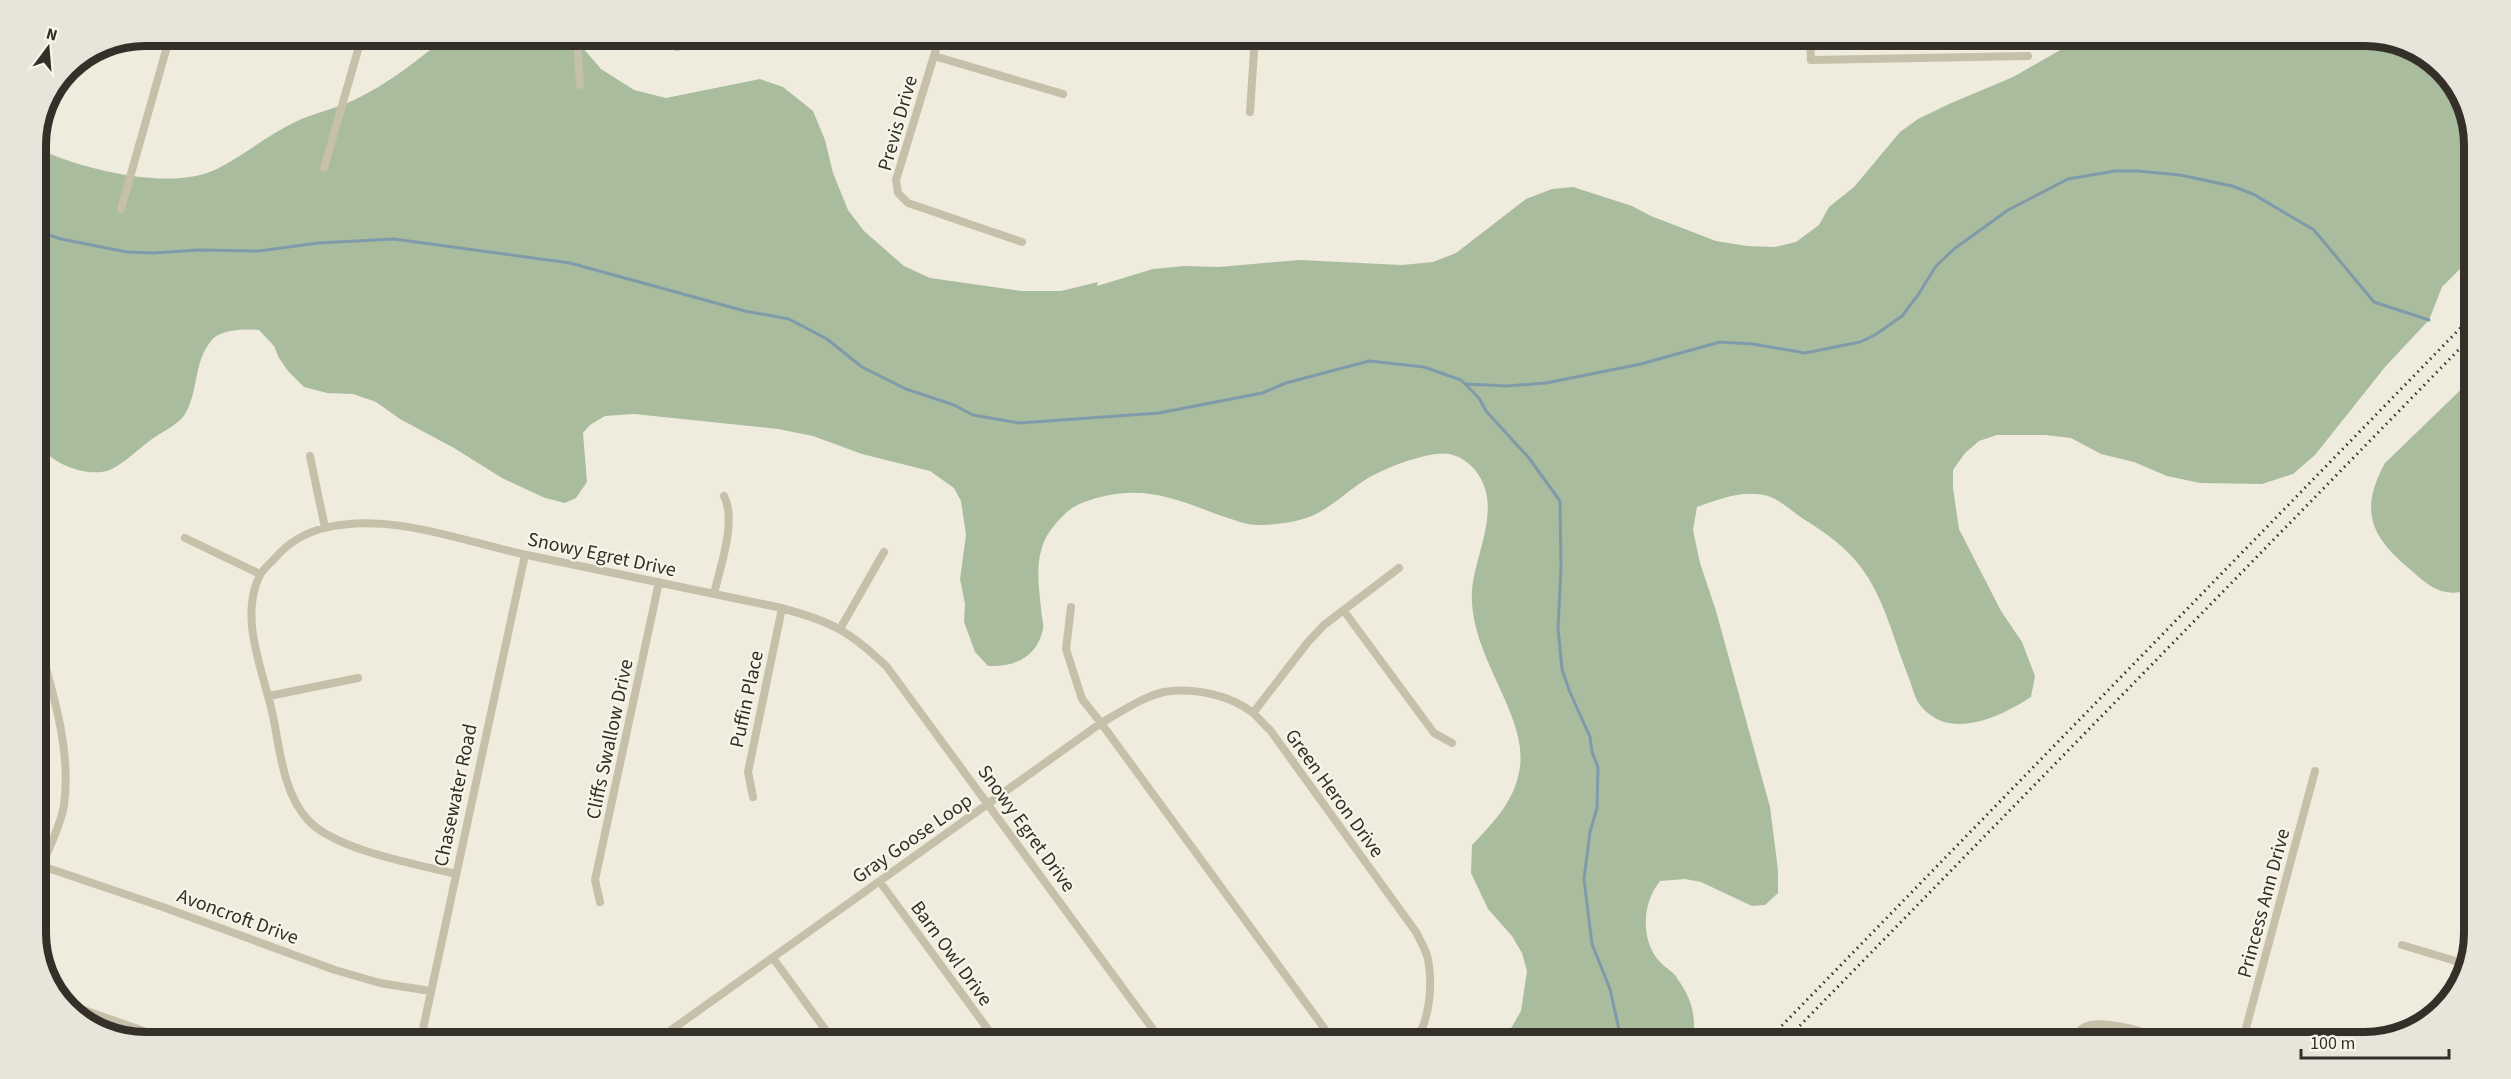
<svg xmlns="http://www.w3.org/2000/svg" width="2511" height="1079" font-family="'Source Sans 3',sans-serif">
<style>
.green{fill:#aabc9e}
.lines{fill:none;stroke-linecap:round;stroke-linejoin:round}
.stream{stroke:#7f9ba9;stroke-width:3}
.minor{stroke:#c6bfaa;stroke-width:8}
.rail{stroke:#343029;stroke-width:3;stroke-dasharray:1.5 4.5;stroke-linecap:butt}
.labels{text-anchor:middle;stroke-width:4.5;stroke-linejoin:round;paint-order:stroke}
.street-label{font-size:20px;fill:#343029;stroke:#f7f5e9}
.rim{fill:none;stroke:#343029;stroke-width:8}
</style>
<rect width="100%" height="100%" fill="#efecdd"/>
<path class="green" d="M448,36H565L583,48L601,69L634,90L666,98L760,79L783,87L813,111L825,140L833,173L848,210L864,231L904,266L930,278L1021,291H1061L1098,282L1097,286L1153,269L1184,266L1219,267L1299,260L1402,265L1433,262L1456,253L1526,199L1552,189L1573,187L1632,206L1651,216L1716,241L1747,246L1775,247L1796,242L1819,225L1829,207L1854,187L1900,132L1918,119L1949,104L2013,77L2062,49L2079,36H2366L2407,44L2453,79L2475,138V249L2468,261L2442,287L2429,320L2385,367L2315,455L2293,474L2262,484L2200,483L2167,476L2134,462L2101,454L2071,438L2045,435H1997L1979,441L1965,453L1953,470V488L1959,529L2001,611L2022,642L2035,676L2031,697C2000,717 1949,742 1920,705C1914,697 1912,685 1908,676C1895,643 1887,609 1869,579C1852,551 1829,535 1802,518C1792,511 1780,500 1768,496C1744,489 1719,499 1697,507L1693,530L1700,563L1716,611L1770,807L1778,870V893L1765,905L1752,906L1701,882L1685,879L1660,881C1642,903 1640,940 1660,962C1665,968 1673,971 1677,978C1693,1001 1696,1016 1693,1043H1498L1510,1030L1521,1011L1527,971L1522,953L1512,936L1488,909L1471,873L1472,845C1494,822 1516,800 1520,766C1527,713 1468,654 1472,591C1475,552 1504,506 1475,470C1468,462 1460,456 1449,454C1431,450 1381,469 1365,480C1349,490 1335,504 1318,513C1300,522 1282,524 1262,525C1248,526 1235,520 1222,516C1180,501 1150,486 1105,496C1092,499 1077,503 1067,512C1056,522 1044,536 1041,551C1036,570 1039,589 1041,608C1041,614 1044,623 1043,629C1037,658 1014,667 988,666L975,652L964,622L965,604L960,579L966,535L961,501L954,488L930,471L862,454L813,436L778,429L634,414L605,416L590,425L583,433L587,482L576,498L565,503L545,498L502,478L454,448L400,419L376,402L353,394L327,393L304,387L288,371L279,358L274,346L259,330C245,329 220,329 211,341C193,363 199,391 185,414C179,424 162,432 152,439C141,447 120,467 107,471C83,477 47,462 36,440V148C81,169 171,192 217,169C244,155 268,135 295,122C314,113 335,109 354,100C389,84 418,59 448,36Z
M2475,376V590C2466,591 2455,594 2447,592C2434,591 2422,580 2412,571C2372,538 2358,512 2385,463Z"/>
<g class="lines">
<path class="stream" d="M36,231L61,239L127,252L153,253L199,250L259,251L318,243L394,239L570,263L745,311L789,319L827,339L862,367L906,389L954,405L973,415L1019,423L1159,413L1262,393L1286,383L1369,361L1424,367L1461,380L1479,398L1486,411L1529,458L1560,501L1561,568L1558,628L1562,669L1569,690L1590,737L1592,752L1598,767L1597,808L1590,832L1584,879L1592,944L1610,989L1622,1043
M1466,384L1507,386L1546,383L1641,364L1720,342L1753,344L1805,353L1860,342L1875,335L1902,316L1918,295L1936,266L1954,249L2008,210L2068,179L2115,171H2137L2180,175L2232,186L2253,194L2314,230L2374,302L2429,320"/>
<path class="minor" d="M577,36L580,85
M940,36L896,180L898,193L908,203L1022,242
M1810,36L1811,60L2028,56
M677,47V36
M934,56L1063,94
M1250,112L1255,36
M324,168L362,36
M121,209L170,36
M310,456L325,528
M185,538L260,574
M714,594C720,567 737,521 724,496
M1071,607L1066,649L1082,699L1101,723C1121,712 1142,697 1164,692C1192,687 1231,695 1253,713C1259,718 1264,725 1270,730L1416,932C1420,940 1426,950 1428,959C1433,984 1430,1021 1414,1043
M1344,611L1434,733L1452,743
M840,629L884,552
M36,633C51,687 72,748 64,805C61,825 49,847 42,866
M36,691L51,687
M269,696L358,678
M1253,713L1308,642L1324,625L1399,568
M753,797L748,772L782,608
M36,864L160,906L335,970L380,983L430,991
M456,874C416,864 335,850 308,820C283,793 280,750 273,716C264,673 238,618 260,575C263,569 271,563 276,557C289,542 305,533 324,528C393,512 460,541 527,555C610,573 694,589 777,607C828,620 849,630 887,667L1163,1043
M880,882L998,1043
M600,902L595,880L659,582
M2402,945L2469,965
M773,958L835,1043
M61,1002L178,1043
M420,1043L525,555
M653,1043L1101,723L1335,1043
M2074,1043C2076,1036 2080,1028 2087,1026C2106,1018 2163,1038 2183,1043
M2242,1043L2315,771"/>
<path class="rail" d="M1765,1043L2475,313
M1783,1043L2475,333"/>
</g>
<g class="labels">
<g class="street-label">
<text transform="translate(897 123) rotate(-74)" y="7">Previs Drive</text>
<text transform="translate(602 554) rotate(12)" y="7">Snowy Egret Drive</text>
<text transform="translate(746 699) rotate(-78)" y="7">Puffin Place</text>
<text transform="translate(609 739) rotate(-78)" y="7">Cliffs Swallow Drive</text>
<text transform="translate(1335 793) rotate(54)" y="7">Green Heron Drive</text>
<text transform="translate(455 795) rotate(-78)" y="7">Chasewater Road</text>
<text transform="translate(1027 828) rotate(54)" y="7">Snowy Egret Drive</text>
<text transform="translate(912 838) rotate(-35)" y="7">Gray Goose Loop</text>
<text transform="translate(2263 903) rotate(-75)" y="7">Princess Ann Drive</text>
<text transform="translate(238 916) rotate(20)" y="7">Avoncroft Drive</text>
<text transform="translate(952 953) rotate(54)" y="7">Barn Owl Drive</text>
</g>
</g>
<path d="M0 0H2511V1079H0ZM145 46H2365A99 99 0 0 1 2464 145V933A99 99 0 0 1 2365 1032H145A99 99 0 0 1 46 933V145A99 99 0 0 1 145 46Z" fill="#e7e5da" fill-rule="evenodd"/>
<path class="rim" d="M145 46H2365A99 99 0 0 1 2464 145V933A99 99 0 0 1 2365 1032H145A99 99 0 0 1 46 933V145A99 99 0 0 1 145 46Z"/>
<g transform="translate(48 48) rotate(16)" stroke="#f7f5e9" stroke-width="4.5" paint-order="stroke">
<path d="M0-4.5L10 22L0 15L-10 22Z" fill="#343029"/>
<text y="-9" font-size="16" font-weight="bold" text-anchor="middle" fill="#343029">N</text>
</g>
<path d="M2301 1049v9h148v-9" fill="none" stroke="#343029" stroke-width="3"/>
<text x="2310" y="1049" font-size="18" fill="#343029" stroke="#f7f5e9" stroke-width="4.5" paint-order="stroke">100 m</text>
</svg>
